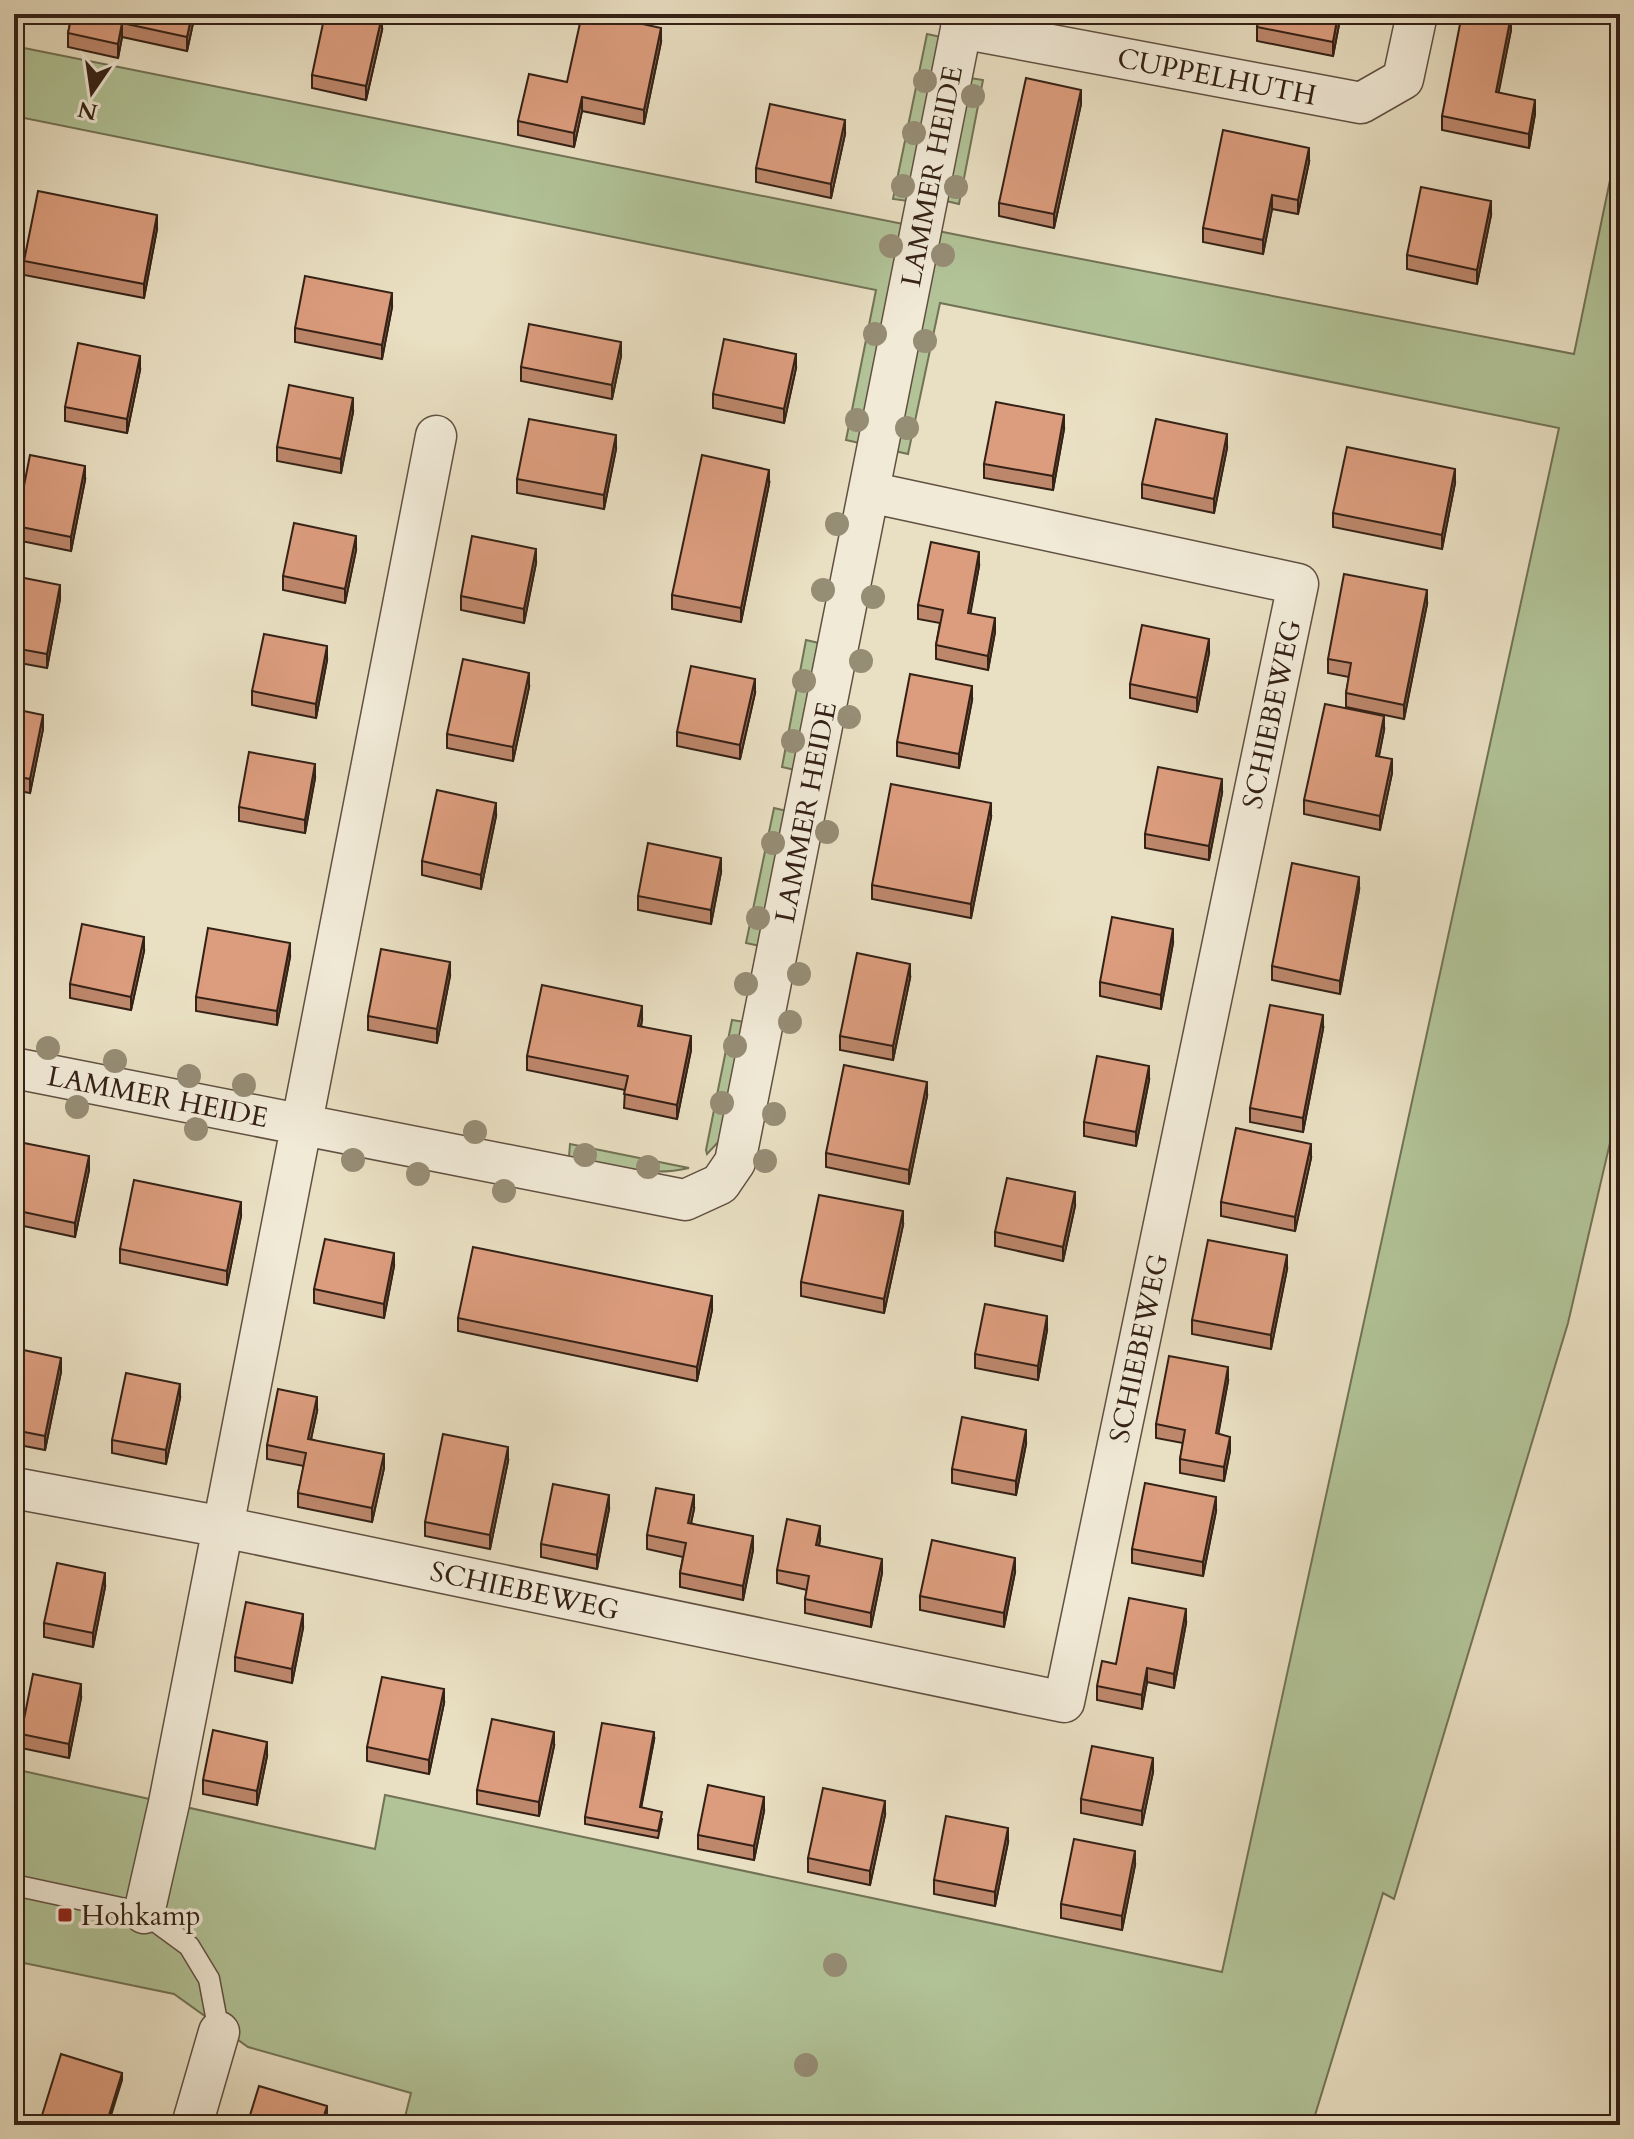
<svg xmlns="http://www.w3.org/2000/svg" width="1634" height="2139" font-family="Cardo,serif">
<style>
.green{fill:#b1c397;stroke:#727256;stroke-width:2}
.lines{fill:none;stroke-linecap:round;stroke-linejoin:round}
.lane-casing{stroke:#615041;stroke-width:23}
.street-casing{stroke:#615041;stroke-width:43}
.lane{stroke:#f1ead7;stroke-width:20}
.street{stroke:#f1ead7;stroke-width:40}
.tree{fill:#968d75}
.wall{fill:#bd876c;stroke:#342116;stroke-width:2}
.shaded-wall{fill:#9a6e58;stroke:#342116;stroke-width:2}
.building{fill:#dc9d7e;stroke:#342116;stroke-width:2}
.poi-dot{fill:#8f2418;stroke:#f1ead7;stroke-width:3}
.labels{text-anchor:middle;stroke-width:7;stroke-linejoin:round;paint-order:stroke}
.street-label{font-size:28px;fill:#342116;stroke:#f1ead7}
.poi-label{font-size:28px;fill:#342116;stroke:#f1ead7;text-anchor:start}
</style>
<rect width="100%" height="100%" fill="#e9dfc2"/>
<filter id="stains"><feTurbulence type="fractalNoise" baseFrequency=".0025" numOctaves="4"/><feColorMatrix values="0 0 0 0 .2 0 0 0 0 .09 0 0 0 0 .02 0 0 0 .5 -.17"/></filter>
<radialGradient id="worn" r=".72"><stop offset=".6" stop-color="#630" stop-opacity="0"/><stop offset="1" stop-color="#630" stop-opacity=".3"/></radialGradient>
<path class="green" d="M927,34L941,37L908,201L893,199Z
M14,46L993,242L1574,354L1620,132V1100L1568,1323L1394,1899L1383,1893L1312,2125H403L411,2093L248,2047L174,1994L14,1961V1769L375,1849L385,1795L1222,1972L1559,428L940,303L908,454L846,440L876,290L14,116Z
M970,78L983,80L959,204L946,201Z
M806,640L819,643L795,770L782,767Z
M774,808L787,811L760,946L746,943Z
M732,1020L745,1022L721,1139L707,1154L706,1150Z
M570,1144L689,1168C648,1178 609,1165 569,1157Z"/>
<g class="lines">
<g class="lane-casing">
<path id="lane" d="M14,1885L144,1913L189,1946L209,1979L219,2032"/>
</g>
<g class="street-casing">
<path id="street" d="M961,28L1361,103L1403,79L1417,14
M14,1068L685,1200L720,1184L735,1162L964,14
M14,1488L223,1527L1064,1702L1298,584L869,492
M144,1913L169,1803L223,1527L436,436
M192,2125L219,2032"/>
</g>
<use href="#lane" class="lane"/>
<use href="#street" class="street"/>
</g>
<g class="tree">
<circle cx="925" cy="81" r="12"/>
<circle cx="973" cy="96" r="12"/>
<circle cx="914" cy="133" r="12"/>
<circle cx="903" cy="186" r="12"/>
<circle cx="956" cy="187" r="12"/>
<circle cx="891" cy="246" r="12"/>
<circle cx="943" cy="255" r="12"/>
<circle cx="875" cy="334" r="12"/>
<circle cx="925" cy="341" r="12"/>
<circle cx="857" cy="420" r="12"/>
<circle cx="907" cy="428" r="12"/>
<circle cx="837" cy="524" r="12"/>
<circle cx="823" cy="590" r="12"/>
<circle cx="873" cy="597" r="12"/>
<circle cx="861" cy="661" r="12"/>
<circle cx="804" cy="681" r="12"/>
<circle cx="849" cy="717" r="12"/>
<circle cx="793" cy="741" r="12"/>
<circle cx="827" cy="832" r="12"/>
<circle cx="773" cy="843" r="12"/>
<circle cx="758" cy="918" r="12"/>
<circle cx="799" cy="974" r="12"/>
<circle cx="746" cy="984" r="12"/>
<circle cx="790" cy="1022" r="12"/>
<circle cx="735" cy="1046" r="12"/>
<circle cx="48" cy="1048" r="12"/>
<circle cx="115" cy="1061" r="12"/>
<circle cx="189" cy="1076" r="12"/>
<circle cx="244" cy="1085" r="12"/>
<circle cx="722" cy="1103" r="12"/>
<circle cx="77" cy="1107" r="12"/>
<circle cx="774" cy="1114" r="12"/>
<circle cx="196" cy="1129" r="12"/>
<circle cx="475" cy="1132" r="12"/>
<circle cx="585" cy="1155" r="12"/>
<circle cx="353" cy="1160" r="12"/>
<circle cx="765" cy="1161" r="12"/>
<circle cx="648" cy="1167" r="12"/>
<circle cx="418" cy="1174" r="12"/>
<circle cx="504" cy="1191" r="12"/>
<circle cx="835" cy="1965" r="12"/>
<circle cx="806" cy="2065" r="12"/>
</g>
<path class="wall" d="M72,14H195L187,51L122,37L118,58L68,47V33Z
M1260,14H1341L1333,56L1257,41V27Z
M382,30L366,100L312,88V75Z
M1511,30L1498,93L1535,114L1529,148L1442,130V116Z
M661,42L644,124L582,111L574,147L518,135V121L567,82Z
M1081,104L1054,228L999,216V203Z
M845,134L831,198L756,182V168Z
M1309,162L1298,214L1272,209L1263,254L1203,242V228Z
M1491,215L1477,284L1407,269V255Z
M157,229L144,298L24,275V261Z
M392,307L382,359L295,342V328Z
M621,356L612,399L521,381V367Z
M796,368L784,423L713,408V394Z
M140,370L127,433L65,421V407Z
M353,412L341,473L277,461V447Z
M1064,429L1053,490L984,478V464Z
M1227,448L1214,513L1142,498V484Z
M616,449L604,509L517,493V479Z
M85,480L71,551L16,540V526Z
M1455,483L1442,549L1333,527V513Z
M769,484L741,622L672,609V595Z
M356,550L345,603L283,590V576Z
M536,563L524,623L461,610V596Z
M979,566L970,613L995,632L988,670L936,659V645L940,623L918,619V605Z
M14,576L60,599L47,668L14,662Z
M1427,604L1404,719L1346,707V693L1349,677L1328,673V659Z
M1209,653L1197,712L1130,698V684Z
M327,660L316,718L252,705V691Z
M529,687L513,761L447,748V734Z
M755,693L740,759L677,746V732Z
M972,700L959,768L897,756V742Z
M14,709L43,729L30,793L14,790Z
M1384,730L1379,756L1392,773L1380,830L1304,814V800Z
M315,778L305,833L239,821V807Z
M1222,793L1209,860L1145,848V834Z
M496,816L481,889L422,875V861Z
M991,817L971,918L872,899V885Z
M721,872L711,924L638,910V896Z
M1359,890L1340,994L1272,980V966Z
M1173,943L1161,1009L1100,996V982Z
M144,951L131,1010L70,998V984Z
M290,957L277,1025L196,1011V997Z
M450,976L437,1043L368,1030V1016Z
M910,978L893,1060L840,1050V1036Z
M642,1020L641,1026L691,1050L677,1119L624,1108L625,1090L527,1070V1056Z
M1323,1029L1303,1132L1250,1122V1108Z
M1149,1080L1136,1146L1084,1136V1122Z
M927,1096L909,1184L826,1167V1153Z
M14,1141L89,1170L75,1237L14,1224Z
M1311,1158L1295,1231L1221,1216V1202Z
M1075,1206L1063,1261L995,1246V1232Z
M241,1216L227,1285L120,1263V1249Z
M903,1225L884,1313L801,1296V1282Z
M394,1266L384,1318L314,1303V1289Z
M1287,1269L1271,1349L1192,1334V1320Z
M712,1310L697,1381L458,1331V1318Z
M1047,1330L1038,1380L975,1368V1354Z
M14,1348L61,1372L45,1450L14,1444Z
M1228,1381L1218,1434L1230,1451L1224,1481L1180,1473V1459L1183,1443L1156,1438V1424Z
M180,1398L166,1464L112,1453V1440Z
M317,1411L311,1439L384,1468L372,1522L298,1507V1493L304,1466L267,1459V1445Z
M1026,1444L1016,1495L952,1483V1469Z
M508,1461L490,1549L425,1536V1522Z
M609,1509L597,1569L541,1557V1544Z
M694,1509L691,1523L753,1550L743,1600L680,1587V1573L683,1557L647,1549V1535Z
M1216,1511L1203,1576L1132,1563V1549Z
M820,1540L819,1546L882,1573L871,1627L805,1613V1599L807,1590L777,1583V1570Z
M1015,1572L1004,1627L920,1610V1596Z
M105,1587L93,1647L44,1637V1623Z
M1186,1623L1174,1688L1147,1682L1142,1709L1097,1700V1686L1116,1664Z
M303,1628L292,1683L235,1671V1657Z
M81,1698L69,1758L21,1748V1734Z
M444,1703L429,1774L367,1761V1747Z
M654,1740L641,1807L662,1819L658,1838L585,1824V1817Z
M554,1746L539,1816L477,1804V1790Z
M267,1756L257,1805L203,1794V1780Z
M1153,1772L1142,1825L1081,1813V1799Z
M764,1811L754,1860L698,1849V1835Z
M885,1815L870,1885L808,1872V1858Z
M1008,1842L995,1906L934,1894V1880Z
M1135,1865L1122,1930L1061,1918V1904Z"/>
<path class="shaded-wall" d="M192,14H195L187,51V37Z
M1338,14H1341L1333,56V42Z
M382,16V30L366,100V86Z
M1511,16V30L1496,106V92Z
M122,23V37L118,58V44Z
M661,28V42L644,124V110Z
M1081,90V104L1054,228V214Z
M582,97V111L574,147V133Z
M1535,100V114L1529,148V134Z
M845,120V134L831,198V184Z
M1309,148V162L1298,214V200Z
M1272,195V209L1263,254V240Z
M1491,201V215L1477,284V270Z
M157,215V229L144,298V284Z
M392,293V307L382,359V345Z
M621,342V356L612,399V385Z
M796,354V368L784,423V409Z
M140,356V370L127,433V419Z
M353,398V412L341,473V459Z
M1064,415V429L1053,490V476Z
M1227,434V448L1214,513V499Z
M616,435V449L604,509V495Z
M85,466V480L71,551V537Z
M1455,469V483L1442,549V535Z
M769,470V484L741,622V608Z
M356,536V550L345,603V589Z
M536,549V563L524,623V609Z
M979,552V566L968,627V613Z
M60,585V599L47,668V654Z
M1427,590V604L1404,719V705Z
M995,618V632L988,670V656Z
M1209,639V653L1197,712V698Z
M327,646V660L316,718V704Z
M529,673V687L513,761V747Z
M755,679V693L740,759V745Z
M972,686V700L959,768V754Z
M43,715V729L30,793V779Z
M1384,716V730L1376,770V756Z
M1392,759V773L1380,830V816Z
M315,764V778L305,833V820Z
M1222,779V793L1209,860V846Z
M496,803V816L481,889V875Z
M991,803V817L971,918V904Z
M721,858V872L711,924V910Z
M1359,877V890L1340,994V981Z
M1173,929V943L1161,1009V995Z
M144,937V951L131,1010V997Z
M290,943V957L277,1025V1011Z
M450,962V976L437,1043V1029Z
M910,964V978L893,1060V1046Z
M642,1006V1020L638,1039V1026Z
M1323,1015V1029L1303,1132V1118Z
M691,1036V1050L677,1119V1105Z
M1149,1066V1080L1136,1146V1132Z
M927,1082V1096L909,1184V1170Z
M1311,1144V1158L1295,1231V1217Z
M89,1156V1170L75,1237V1223Z
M1075,1192V1206L1063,1261V1247Z
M241,1202V1216L227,1285V1271Z
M903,1211V1225L884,1313V1299Z
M394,1253V1266L384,1318V1304Z
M1287,1255V1269L1271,1349V1335Z
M712,1296V1310L697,1381V1367Z
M1047,1316V1330L1038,1380V1366Z
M61,1358V1372L45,1450V1436Z
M1228,1367V1381L1216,1447V1433Z
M180,1384V1398L166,1464V1450Z
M317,1397V1411L308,1453V1439Z
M1026,1430V1444L1016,1495V1481Z
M1230,1437V1451L1224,1481V1467Z
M508,1447V1461L490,1549V1535Z
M384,1454V1468L372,1522V1508Z
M609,1495V1509L597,1569V1555Z
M694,1495V1509L688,1537V1523Z
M1216,1497V1511L1203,1576V1562Z
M820,1526V1540L816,1559V1545Z
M753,1536V1550L743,1600V1586Z
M1015,1558V1572L1004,1627V1613Z
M882,1559V1573L871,1627V1613Z
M105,1573V1587L93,1647V1633Z
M1186,1609V1623L1174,1688V1674Z
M303,1614V1628L292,1683V1669Z
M1147,1668V1682L1142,1709V1695Z
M81,1684V1698L69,1758V1744Z
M444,1689V1703L429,1774V1760Z
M554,1732V1746L539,1816V1802Z
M654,1732V1740L640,1814V1807Z
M267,1742V1756L257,1805V1791Z
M1153,1758V1772L1142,1825V1811Z
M764,1797V1811L754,1860V1846Z
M885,1801V1815L870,1885V1871Z
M1008,1828V1842L995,1906V1892Z
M1135,1851V1865L1122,1930V1916Z
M22,2050V2064L14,2089V2075Z
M122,2073V2080L108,2125H106Z
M327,2106V2113L323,2125H321Z"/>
<path class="building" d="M72,14H192L187,37L122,23L118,44L68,33Z
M325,14H371L382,16L366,86L312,75Z
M582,14H597L661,28L644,110L582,97L574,133L518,121L529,74L567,82Z
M1260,14H1338L1333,42L1257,27Z
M1462,14H1500L1511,16L1496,92L1535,100L1529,134L1442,116Z
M1026,78L1081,90L1054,214L999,203Z
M770,104L845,120L831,184L756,168Z
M1223,130L1309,148L1298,200L1272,195L1263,240L1203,228Z
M1421,187L1491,201L1477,270L1407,255Z
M38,191L157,215L144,284L24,261Z
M305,276L392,293L382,345L295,328Z
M529,324L621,342L612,385L521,367Z
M724,339L796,354L784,409L713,394Z
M78,343L140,356L127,419L65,407Z
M289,385L353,398L341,459L277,447Z
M996,402L1064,415L1053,476L984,464Z
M529,419L616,435L604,495L517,479Z
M1156,419L1227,434L1214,499L1142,484Z
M1347,447L1455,469L1442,535L1333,513Z
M30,455L85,466L71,537L16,526Z
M702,455L769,470L741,608L672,595Z
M294,523L356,536L345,589L283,576Z
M472,536L536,549L524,609L461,596Z
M931,542L979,552L968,613L995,618L988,656L936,645L943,610L918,605Z
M1344,574L1427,590L1404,705L1346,693L1351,663L1328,659Z
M14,576L60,585L47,654L14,648Z
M1142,625L1209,639L1197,698L1130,684Z
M264,634L327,646L316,704L252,691Z
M463,659L529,673L513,747L447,734Z
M691,666L755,679L740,745L677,732Z
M910,674L972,686L959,754L897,742Z
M1325,704L1384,716L1376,756L1392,759L1380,816L1304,800Z
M14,709L43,715L30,779L14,776Z
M249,752L315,764L305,820L239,807Z
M1158,767L1222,779L1209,846L1145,834Z
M891,784L991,803L971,904L872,885Z
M437,790L496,803L481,875L422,861Z
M648,843L721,858L711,910L638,896Z
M1292,863L1359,877L1340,981L1272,966Z
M1112,917L1173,929L1161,995L1100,982Z
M82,924L144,937L131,997L70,984Z
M208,928L290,943L277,1011L196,997Z
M381,949L450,962L437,1029L368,1016Z
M857,953L910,964L893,1046L840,1036Z
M542,985L642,1006L638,1026L691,1036L677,1105L624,1094L628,1076L527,1056Z
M1270,1005L1323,1015L1303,1118L1250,1108Z
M1097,1056L1149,1066L1136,1132L1084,1122Z
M844,1065L927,1082L909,1170L826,1153Z
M1236,1128L1311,1144L1295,1217L1221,1202Z
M14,1141L89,1156L75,1223L14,1210Z
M1007,1178L1075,1192L1063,1247L995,1232Z
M134,1180L241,1202L227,1271L120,1249Z
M819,1195L903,1211L884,1299L801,1282Z
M325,1239L394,1253L384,1304L314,1289Z
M1208,1240L1287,1255L1271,1335L1192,1320Z
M473,1247L712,1296L697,1367L458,1318Z
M985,1304L1047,1316L1038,1366L975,1354Z
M14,1348L61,1358L45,1436L14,1430Z
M1169,1356L1228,1367L1216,1433L1230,1437L1224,1467L1180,1459L1185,1430L1156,1424Z
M126,1373L180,1384L166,1450L112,1440Z
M278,1389L317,1397L308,1439L384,1454L372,1508L298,1493L306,1453L267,1445Z
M962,1417L1026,1430L1016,1481L952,1469Z
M443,1434L508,1447L490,1535L425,1522Z
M1145,1483L1216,1497L1203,1562L1132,1549Z
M553,1484L609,1495L597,1555L541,1544Z
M656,1488L694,1495L688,1523L753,1536L743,1586L680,1573L686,1543L647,1535Z
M787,1519L820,1526L816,1545L882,1559L871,1613L805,1599L809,1576L777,1570Z
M932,1540L1015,1558L1004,1613L920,1596Z
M57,1563L105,1573L93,1633L44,1623Z
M1129,1598L1186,1609L1174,1674L1147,1668L1142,1695L1097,1686L1102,1661L1116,1664Z
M246,1602L303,1614L292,1669L235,1657Z
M33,1674L81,1684L69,1744L21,1734Z
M382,1677L444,1689L429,1760L367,1747Z
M492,1719L554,1732L539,1802L477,1790Z
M602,1723L654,1732L640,1807L662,1812L658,1831L585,1817Z
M213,1730L267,1742L257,1791L203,1780Z
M1092,1746L1153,1758L1142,1811L1081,1799Z
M708,1785L764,1797L754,1846L698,1835Z
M823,1788L885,1801L870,1871L808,1858Z
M946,1816L1008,1828L995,1892L934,1880Z
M1074,1839L1135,1851L1122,1916L1061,1904Z
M14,2048L22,2050L14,2075Z
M61,2054L122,2073L106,2125H39Z
M259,2086L327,2106L321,2125H247Z"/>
<rect class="poi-dot" x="57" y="1907" width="16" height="16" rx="4"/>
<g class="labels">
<g class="street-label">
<text transform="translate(1217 76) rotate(11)" y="10">CUPPELHUTH</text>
<text transform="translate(931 176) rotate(-79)" y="10">LAMMER HEIDE</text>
<text transform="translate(1271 714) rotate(-78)" y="10">SCHIEBEWEG</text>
<text transform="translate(805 812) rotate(-79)" y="10">LAMMER HEIDE</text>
<text transform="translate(158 1096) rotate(11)" y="10">LAMMER HEIDE</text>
<text transform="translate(1138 1348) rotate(-78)" y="10">SCHIEBEWEG</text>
<text transform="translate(525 1590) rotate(12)" y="10">SCHIEBEWEG</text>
</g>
<g class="poi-label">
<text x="81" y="1925">Hohkamp</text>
</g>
</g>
<rect width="1634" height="2139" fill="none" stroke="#e9dfc2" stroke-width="48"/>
<rect x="16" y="16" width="1602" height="2107" fill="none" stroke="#342116" stroke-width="4"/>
<rect x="24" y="24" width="1586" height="2091" fill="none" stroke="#342116" stroke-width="2"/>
<g transform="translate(92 92) rotate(193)" stroke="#f1ead7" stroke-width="6" paint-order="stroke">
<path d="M0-6L14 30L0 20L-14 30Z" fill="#342116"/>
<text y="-12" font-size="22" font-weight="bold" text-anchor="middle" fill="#342116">N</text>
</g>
<rect width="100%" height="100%" filter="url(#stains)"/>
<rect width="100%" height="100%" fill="url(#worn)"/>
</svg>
